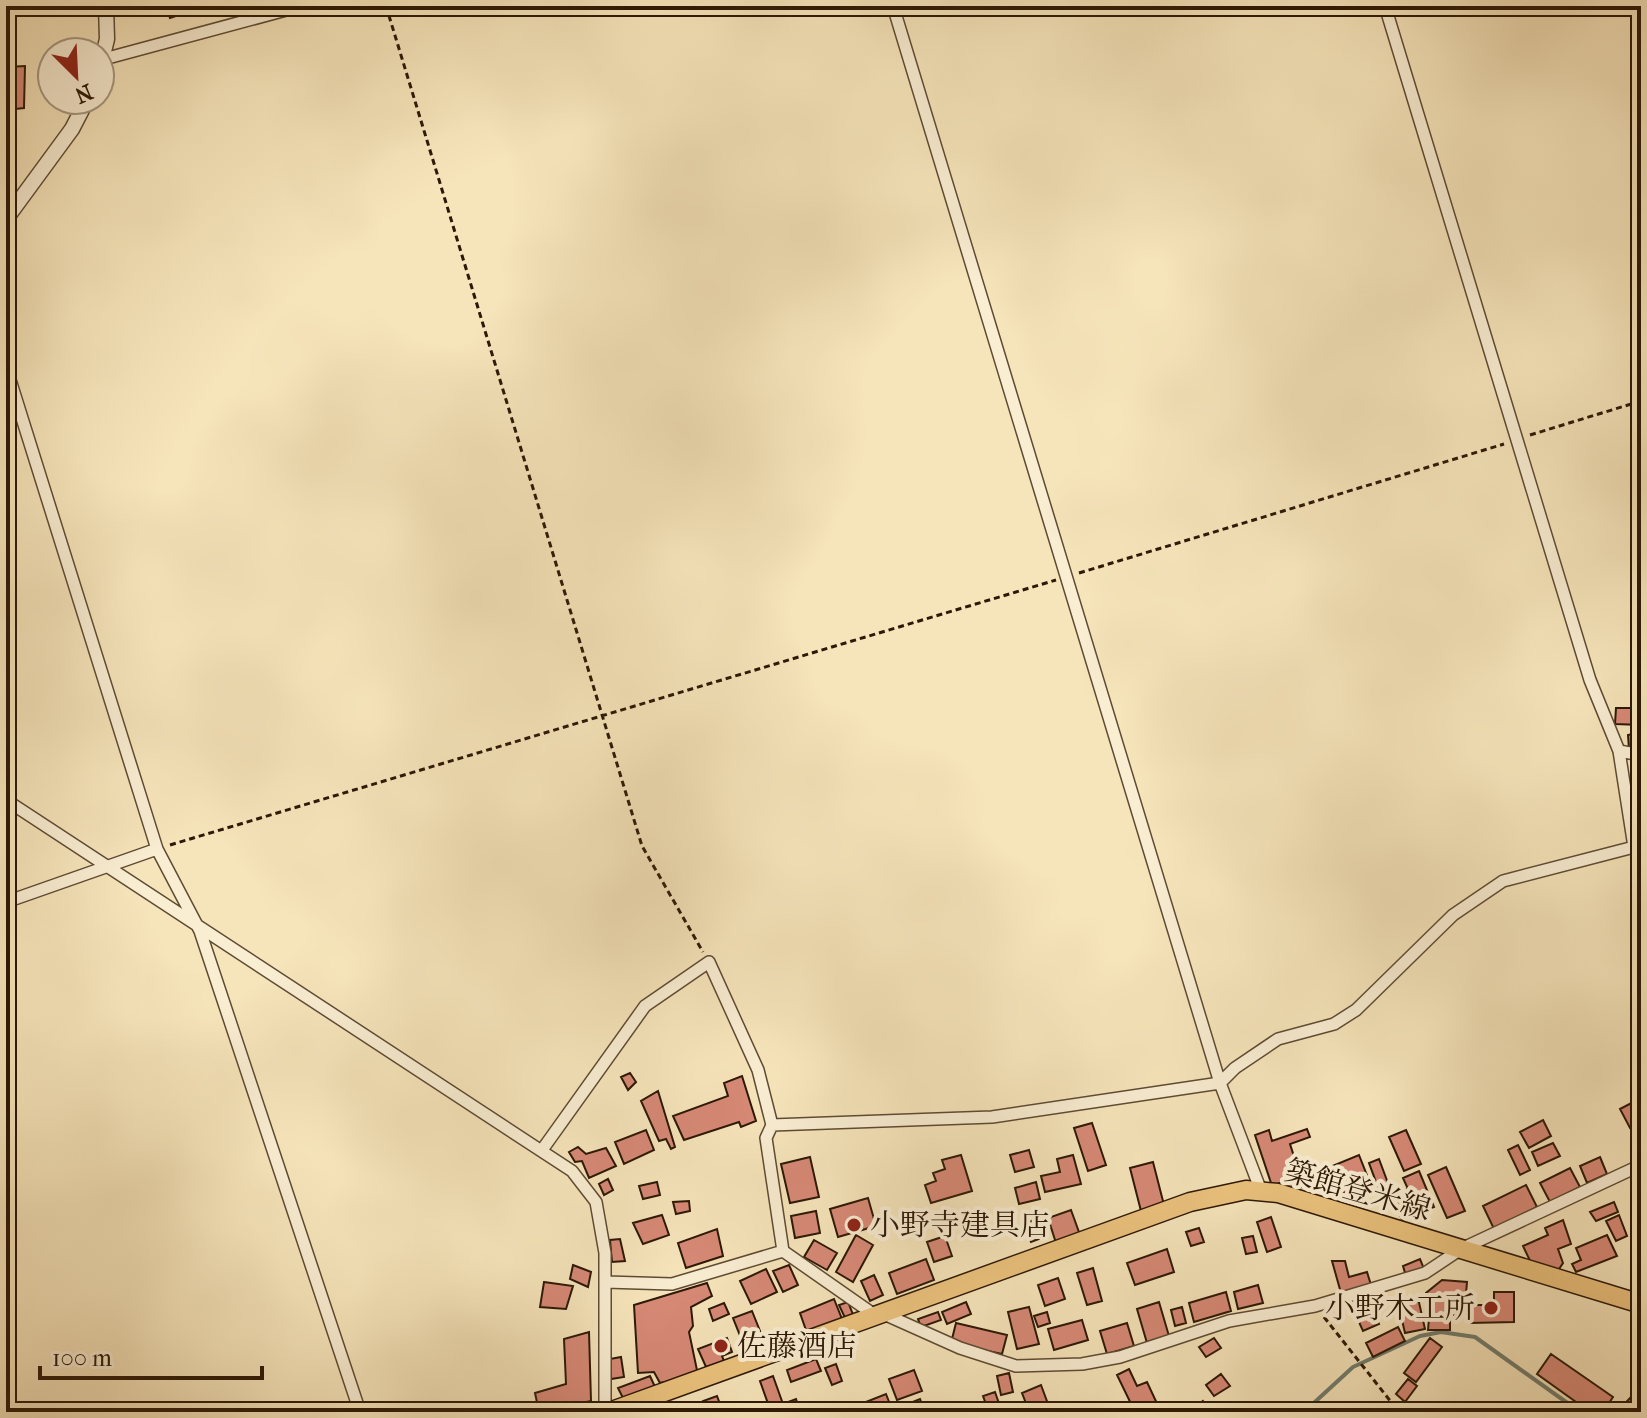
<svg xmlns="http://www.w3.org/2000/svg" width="1647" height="1418" font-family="'IM FELL French Canon','Noto Serif JP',serif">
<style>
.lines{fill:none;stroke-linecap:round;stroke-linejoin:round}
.stream{stroke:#707c6d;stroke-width:4}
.building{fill:#d78976;stroke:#2c1806;stroke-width:2}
.minor-casing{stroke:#5e4b33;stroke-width:14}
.tertiary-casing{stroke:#5e4b33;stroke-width:17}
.primary-casing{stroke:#2c1806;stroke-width:21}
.path{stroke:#2c1806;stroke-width:3;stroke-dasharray:6 4;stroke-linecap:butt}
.minor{stroke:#f9edd2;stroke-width:11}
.tertiary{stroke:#f9edd2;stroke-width:14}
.primary{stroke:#ebc27d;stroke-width:18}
.poi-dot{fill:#8f2418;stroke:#f9edd2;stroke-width:3}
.labels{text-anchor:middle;stroke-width:8;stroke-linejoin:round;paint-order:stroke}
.street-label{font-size:30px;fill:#2c1806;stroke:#f9edd2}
.poi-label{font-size:30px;fill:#2c1806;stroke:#f9edd2;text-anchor:start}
</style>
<rect width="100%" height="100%" fill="#f6e4ba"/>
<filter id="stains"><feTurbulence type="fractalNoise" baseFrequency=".0025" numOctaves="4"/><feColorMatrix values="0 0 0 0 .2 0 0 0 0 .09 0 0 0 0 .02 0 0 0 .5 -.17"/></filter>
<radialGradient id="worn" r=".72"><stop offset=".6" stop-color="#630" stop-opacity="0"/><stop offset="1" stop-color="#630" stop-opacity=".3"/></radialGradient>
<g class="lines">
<path class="stream" d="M1304,1412L1353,1367L1420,1336L1441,1332L1475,1337L1580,1412"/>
</g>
<path class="building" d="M166,6H199L200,8L170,18Z
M25,66L24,108L6,110V67Z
M1616,708H1641V725L1615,724Z
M1641,732V751L1629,749L1628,735Z
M630,1073L636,1082L628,1090L621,1077Z
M742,1076L756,1121L741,1127L739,1122L684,1140L673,1116L728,1096L724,1083Z
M658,1091L675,1147L671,1149L666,1139L659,1141L641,1101Z
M1641,1098V1122L1630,1128L1620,1109Z
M1543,1120L1551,1136L1529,1148L1520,1132Z
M1092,1123L1106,1165L1088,1171L1074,1128Z
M1307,1129L1310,1137L1290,1144L1304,1187L1288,1188L1285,1181L1272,1186L1255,1135L1269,1130L1272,1141Z
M646,1130L654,1150L624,1164L615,1142Z
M1406,1130L1421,1164L1404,1171L1389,1137Z
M1553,1143L1560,1156L1538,1166L1532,1152Z
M1518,1145L1530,1170L1520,1175L1508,1150Z
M578,1147L586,1154L606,1148L616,1166L589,1178L582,1161L575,1162L569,1152Z
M1029,1150L1034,1167L1015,1172L1010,1155Z
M961,1155L972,1191L931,1203L925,1185L936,1181L933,1173L945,1169L942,1160Z
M1073,1155L1081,1184L1045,1192L1041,1176L1060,1172L1057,1159Z
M1359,1155L1370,1183L1336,1196L1325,1169Z
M810,1157L819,1197L790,1203L781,1164Z
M1600,1157L1607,1174L1587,1183L1580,1166Z
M1379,1159L1389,1186L1379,1190L1369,1163Z
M1153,1162L1164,1205L1141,1211L1130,1168Z
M1446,1167L1465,1211L1447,1218L1428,1175Z
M1570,1168L1580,1187L1550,1202L1540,1183Z
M1419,1171L1434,1207L1402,1220L1392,1196L1408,1189L1403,1178Z
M608,1179L613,1190L604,1195L599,1184Z
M657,1182L660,1195L643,1199L639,1186Z
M1036,1182L1040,1199L1019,1204L1015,1188Z
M1526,1185L1537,1207L1494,1229L1483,1206Z
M868,1198L876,1226L838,1237L830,1209Z
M689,1201L690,1211L676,1214L673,1202Z
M1614,1202L1618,1212L1596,1221L1590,1212Z
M1071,1210L1080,1235L1056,1243L1048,1218Z
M816,1211L820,1233L795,1238L791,1216Z
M662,1215L669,1235L643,1244L633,1223Z
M1619,1215L1627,1236L1616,1241L1606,1221Z
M1041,1217L1047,1236L1031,1242L1024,1224Z
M1271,1217L1281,1247L1267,1252L1257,1222Z
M1563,1220L1571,1244L1558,1249L1563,1263L1557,1272L1532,1265L1523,1246L1548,1235L1545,1228Z
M1199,1228L1204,1242L1191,1246L1186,1232Z
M717,1229L723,1256L686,1268L678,1243Z
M856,1235L873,1245L853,1282L836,1272Z
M1607,1235L1617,1256L1576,1272L1572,1264L1581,1260L1576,1248Z
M945,1236L952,1256L934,1262L927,1242Z
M1253,1236L1257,1252L1246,1254L1242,1238Z
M620,1239L625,1261L612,1262L610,1240Z
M814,1240L837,1253L827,1270L804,1257Z
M1167,1249L1174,1272L1135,1285L1127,1263Z
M926,1259L934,1280L897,1294L889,1273Z
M1420,1259L1424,1269L1406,1276L1403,1266Z
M1332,1261H1345L1349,1277L1367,1272L1371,1285L1341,1293Z
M573,1265L591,1272L588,1287L570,1279Z
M789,1265L798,1285L783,1292L773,1271Z
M1093,1268L1102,1301L1087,1305L1077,1273Z
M766,1269L777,1292L751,1304L740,1281Z
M874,1275L883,1295L870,1301L861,1281Z
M1058,1278L1065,1299L1045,1306L1038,1285Z
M1442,1280L1467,1282L1464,1316L1430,1314L1426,1293Z
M544,1282L573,1286L566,1309L540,1307Z
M707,1283L712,1296L691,1307L693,1326L689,1332L698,1375L660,1383L654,1372L638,1373L634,1305Z
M1258,1285L1263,1303L1238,1309L1234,1292Z
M1226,1292L1231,1311L1194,1322L1189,1303Z
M1494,1292H1514V1322L1470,1323V1305H1494Z
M1418,1298L1425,1329L1405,1333L1398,1303Z
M834,1299L842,1319L807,1333L800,1313Z
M848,1302L854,1317L846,1320L839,1305Z
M966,1302L971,1314L947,1324L942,1312Z
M1159,1302L1169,1336L1147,1343L1137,1309Z
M724,1303L729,1314L713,1321L709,1309Z
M1370,1304L1379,1324L1363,1331L1354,1311Z
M1029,1307L1039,1344L1017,1349L1008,1312Z
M1182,1307L1186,1323L1175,1326L1171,1310Z
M752,1311L764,1341L745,1348L733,1318Z
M938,1312L941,1320L921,1327L918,1319Z
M1047,1312L1050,1323L1038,1327L1034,1316Z
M1429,1318H1450V1330H1428Z
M1082,1320L1088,1340L1054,1350L1048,1329Z
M956,1323L1007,1335L1002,1354L951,1343Z
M1127,1323L1134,1346L1107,1354L1100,1331Z
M1398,1327L1405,1341L1373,1357L1366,1343Z
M589,1332L591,1401L539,1412L535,1393L566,1384L564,1339Z
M727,1338L732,1352L722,1356L724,1361L706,1367L698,1349Z
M1214,1338L1221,1348L1206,1357L1199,1347Z
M1430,1338L1442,1347L1416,1382L1404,1373Z
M1551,1354L1613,1397L1603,1412H1590L1537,1374Z
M621,1357L624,1377L611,1379L610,1359Z
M816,1359L821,1371L791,1382L787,1370Z
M836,1364L842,1381L832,1385L825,1368Z
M1641,1368V1397L1633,1394Z
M1129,1369L1137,1386L1147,1382L1161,1412H1135L1117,1375Z
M914,1370L922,1391L897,1400L889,1379Z
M1009,1373L1013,1392L1001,1395L997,1376Z
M1221,1374L1230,1386L1214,1396L1206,1385Z
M650,1376L656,1389L624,1400L618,1388Z
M773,1376L783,1404L796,1399L800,1412H771L760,1381Z
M1408,1379L1417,1386L1405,1402L1396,1394Z
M1041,1385L1048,1404L1029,1411L1022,1393Z
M995,1392L1002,1412H989L983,1396Z
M886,1394L893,1412H855L853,1407Z
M717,1396L723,1412H707L703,1401Z
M1630,1398L1641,1412H1617Z
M920,1399L925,1412H902L900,1407Z
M1203,1401L1211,1412H1188Z"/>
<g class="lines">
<g class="minor-casing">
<path id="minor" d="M893,6L1220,1083L1261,1191
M104,59L301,6
M6,367L157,849L200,931L360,1412
M1619,751L1641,755
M6,800L572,1171L596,1202L605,1253V1412
M6,902L157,849
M772,1125L766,1138L783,1251L876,1316
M542,1150L645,1006L709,962L758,1070L772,1125L992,1117L1220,1083L1235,1068L1278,1039L1334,1024L1356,1010L1453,915L1503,881L1634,847L1619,751L1590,680L1385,6
M606,1282L672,1284L783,1251
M884,1314L960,1348L1016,1366L1082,1364L1120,1357L1229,1321L1315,1306L1425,1273L1461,1249L1641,1165"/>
</g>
<g class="tertiary-casing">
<path id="tertiary" d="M100,68L107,39L106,6
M6,219L72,129L87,100"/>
</g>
<g class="primary-casing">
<path id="primary" d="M609,1412L1190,1202L1246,1190L1278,1193L1641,1304"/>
</g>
<path class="path" d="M386,6L642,846L703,952
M1530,435L1641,401
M1079,573L1504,444
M170,845L1056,580
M1324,1317L1399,1412"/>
<use href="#minor" class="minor"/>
<use href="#tertiary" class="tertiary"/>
<use href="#primary" class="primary"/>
</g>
<g class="poi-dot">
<circle cx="854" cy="1225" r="8"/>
<circle cx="1491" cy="1308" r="8"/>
<circle cx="721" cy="1346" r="8"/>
</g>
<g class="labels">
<g class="street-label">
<text transform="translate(1358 1190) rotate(16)" y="10">築館登米線</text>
</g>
<g class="poi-label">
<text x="870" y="1235">小野寺建具店</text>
<text x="1475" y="1318" text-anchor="end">小野木工所</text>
<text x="737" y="1356">佐藤酒店</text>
</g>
</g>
<rect width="1647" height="1418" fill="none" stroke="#f6e4ba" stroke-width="32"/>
<rect x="8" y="8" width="1631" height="1402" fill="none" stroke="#2c1806" stroke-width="4"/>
<rect x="16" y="16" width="1615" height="1386" fill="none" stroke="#2c1806" stroke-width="2"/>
<g transform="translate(76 76) rotate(156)"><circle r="38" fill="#f9edd2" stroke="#a79880" stroke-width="2"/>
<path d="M0-6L14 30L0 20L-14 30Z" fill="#8f2418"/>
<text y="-12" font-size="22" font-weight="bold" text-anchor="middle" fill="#2c1806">N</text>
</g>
<path d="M40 1366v12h222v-12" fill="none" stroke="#2c1806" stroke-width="4"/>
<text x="52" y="1366" font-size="24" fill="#2c1806" stroke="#f9edd2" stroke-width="6" paint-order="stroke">100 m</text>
<rect width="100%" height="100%" filter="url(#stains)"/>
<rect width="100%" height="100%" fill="url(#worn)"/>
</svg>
